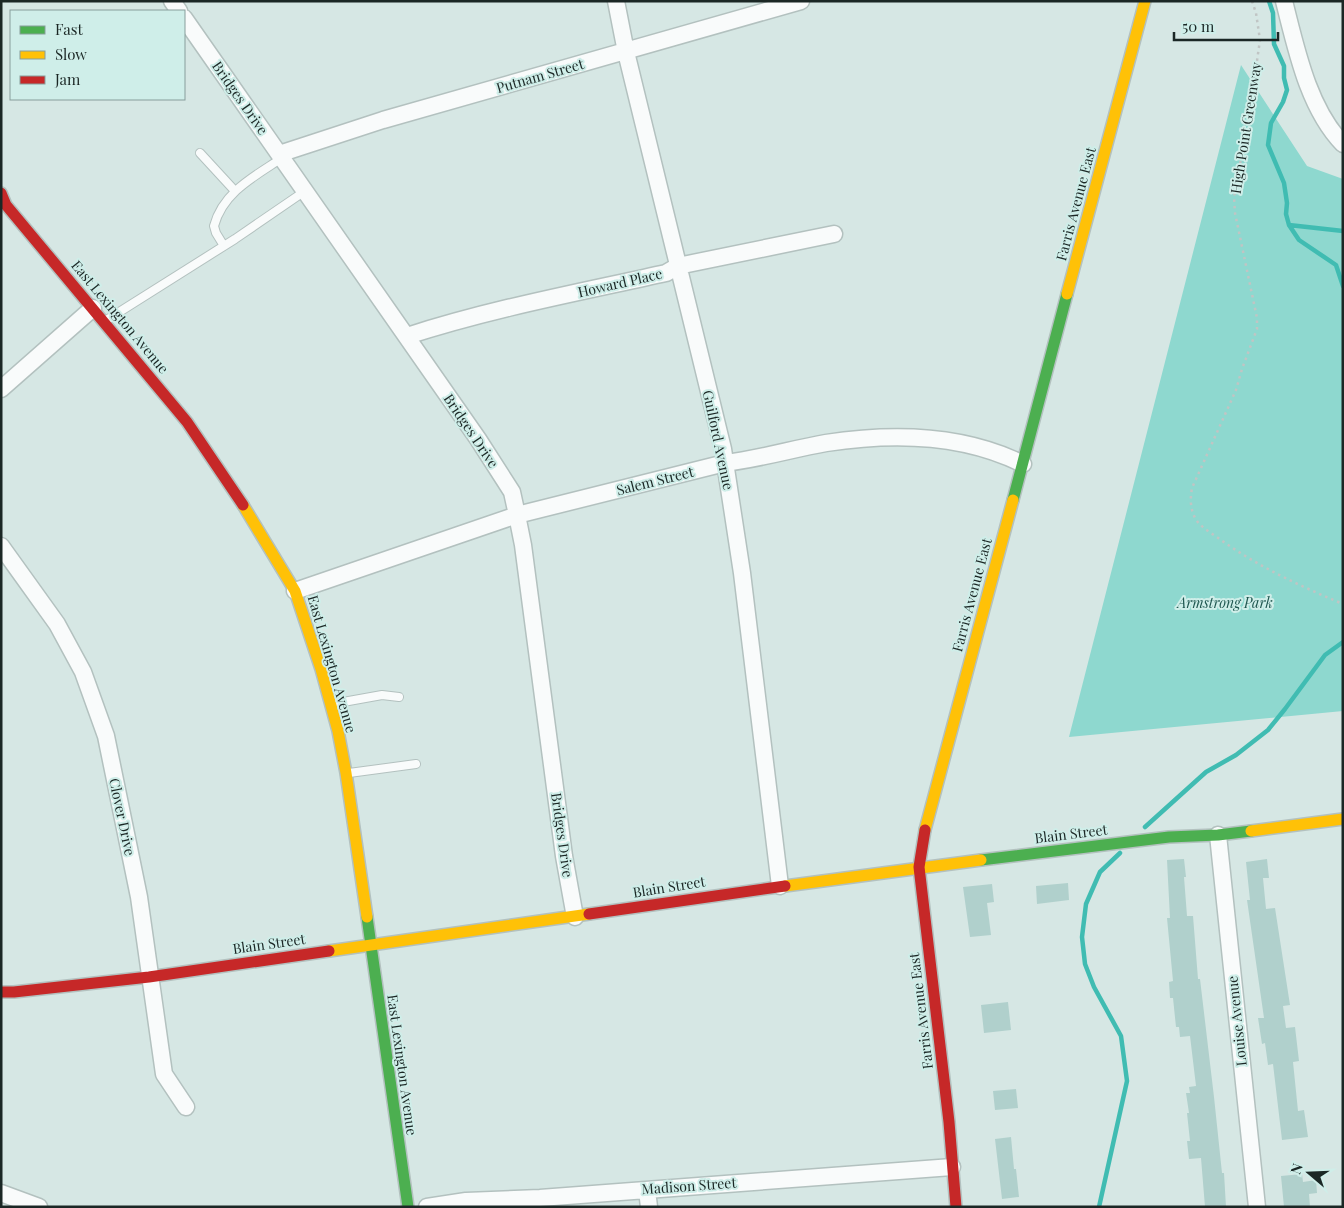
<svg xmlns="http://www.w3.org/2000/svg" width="1344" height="1208" font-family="'Playfair Display',serif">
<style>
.green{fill:#8ed8cf}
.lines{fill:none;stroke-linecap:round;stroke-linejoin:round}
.stream{stroke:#40bcb2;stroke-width:4.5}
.building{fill:#b0d0cc}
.lane-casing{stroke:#b3c1bf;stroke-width:10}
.street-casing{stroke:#b3c1bf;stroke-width:19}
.fast-casing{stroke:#b3c1bf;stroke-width:14}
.slow-casing{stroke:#b3c1bf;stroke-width:14}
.jam-casing{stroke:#b3c1bf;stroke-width:14}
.path{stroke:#c0c5c4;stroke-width:2.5;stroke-dasharray:2.5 4;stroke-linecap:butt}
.lane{stroke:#f9fbfb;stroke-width:8}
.street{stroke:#f9fbfb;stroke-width:16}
.fast{stroke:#4caf50;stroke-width:11}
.slow{stroke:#ffc107;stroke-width:11}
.jam{stroke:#c62828;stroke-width:11}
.labels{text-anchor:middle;stroke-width:4;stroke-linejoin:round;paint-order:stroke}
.street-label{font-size:14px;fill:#1b2725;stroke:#cfeee9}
.park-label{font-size:14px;font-style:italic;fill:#1f5750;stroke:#cfeee9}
</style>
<rect width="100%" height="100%" fill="#d6e7e4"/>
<path class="green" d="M1241,65L1307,166L1343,179V711L1069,737Z"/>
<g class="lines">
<path class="stream" d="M1269,1L1273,13L1274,44L1284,66V78L1287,90L1283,102L1271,123L1268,145L1284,183L1287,203L1286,214L1289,225L1299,240L1336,265L1343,286
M1289,225L1343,231
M1145,827L1206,772L1236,755L1268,730L1285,709L1325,655L1343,642
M1099,1207L1127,1081L1121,1036L1094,987L1085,964L1082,937L1086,904L1100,872L1120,853"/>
</g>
<path class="building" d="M1184,859L1186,877H1184L1187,916H1193L1198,979H1200L1214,1097L1222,1173H1224L1226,1207H1205L1201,1158L1189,1159L1187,1141H1190L1187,1113H1189L1186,1093H1190L1189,1087L1196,1086L1190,1036L1180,1037L1179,1027H1176L1173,998H1170L1169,982L1173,981L1167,918H1170L1167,860Z
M1267,859L1269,878H1263L1266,909L1275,908L1290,1005L1283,1006L1286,1028L1295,1027L1299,1061L1293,1062L1298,1111L1304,1110L1308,1137L1282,1140L1273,1064L1268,1065L1265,1043L1262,1044L1258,1018H1264L1247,900H1250L1246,862Z
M1068,883L1069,900L1037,904L1036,886Z
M992,884L994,902L987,903L991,935L970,937L963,887Z
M1008,1002L1011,1030L984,1033L981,1005Z
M1016,1089L1018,1108L995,1110L993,1091Z
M1011,1137L1014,1169H1016L1019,1197L1002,1199L995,1139Z
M1302,1174L1303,1182L1316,1180L1317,1193L1309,1194L1310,1207H1284L1281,1176Z"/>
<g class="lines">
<g class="lane-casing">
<path id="lane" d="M200,153L235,191
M224,246L216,233L214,226C223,192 255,176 282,158
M105,321L235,239L305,191
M332,704L382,695L399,697
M349,773L416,764"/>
</g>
<g class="street-casing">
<path id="street" d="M172,1L179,11
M616,1L626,52L723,449L742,573L780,886
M1284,1C1296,48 1308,108 1343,144
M184,18L478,439L512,492L517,515L523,545L564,856L575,917
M279,154L383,120L801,1
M407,336C490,309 580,292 666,273L678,266L834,234
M1,389L93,308
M1,546L57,624L83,672L106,736L139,897L164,1074L186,1107
M295,591L517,515L725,463C759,459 792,449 826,443C891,433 963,434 1023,464
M1218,835L1257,1207
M647,1190L649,1207
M1,1193L39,1207
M427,1207L466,1201L540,1198L952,1167"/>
</g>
<g class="fast-casing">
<path id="fast" d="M1013,500L1067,294
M981,860L1169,837L1218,835L1251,831
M367,917L408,1207"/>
</g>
<g class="slow-casing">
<path id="slow" d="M1067,294L1145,1
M243,505L295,591L321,669L338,731L346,773L367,917
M925,830L1013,500
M1251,831L1343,819
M785,886L981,860
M329,951L589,914"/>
</g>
<g class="jam-casing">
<path id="jam" d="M1,193L6,205L187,422L243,505
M925,830L919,867L949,1122L956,1207
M589,914L785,886
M1,992H14L149,977L329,951"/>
</g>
<path class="path" d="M1252,1L1256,13L1260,40L1250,109L1234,197L1235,213L1257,318V329L1242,369L1236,390L1192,488C1190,499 1190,511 1197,521C1203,529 1213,534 1221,540C1259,567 1300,586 1343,604"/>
<use href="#lane" class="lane"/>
<use href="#street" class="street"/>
<use href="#fast" class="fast"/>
<use href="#slow" class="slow"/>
<use href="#jam" class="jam"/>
</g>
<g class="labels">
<g class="street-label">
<text transform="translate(540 76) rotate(-16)" y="5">Putnam Street</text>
<text transform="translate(240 98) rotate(55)" y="5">Bridges Drive</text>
<text transform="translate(1246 128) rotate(-81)" y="5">High Point Greenway</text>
<text transform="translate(1076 204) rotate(-75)" y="5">Farris Avenue East</text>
<text transform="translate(620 283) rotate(-13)" y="5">Howard Place</text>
<text transform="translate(120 317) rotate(50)" y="5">East Lexington Avenue</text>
<text transform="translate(471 431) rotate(56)" y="5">Bridges Drive</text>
<text transform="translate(718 440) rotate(78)" y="5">Guilford Avenue</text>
<text transform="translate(655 481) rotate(-14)" y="5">Salem Street</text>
<text transform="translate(972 595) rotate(-75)" y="5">Farris Avenue East</text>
<text transform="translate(332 664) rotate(74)" y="5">East Lexington Avenue</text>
<text transform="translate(122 817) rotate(78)" y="5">Clover Drive</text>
<text transform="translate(1071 834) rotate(-7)" y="5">Blain Street</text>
<text transform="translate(562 835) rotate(82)" y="5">Bridges Drive</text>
<text transform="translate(669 887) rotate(-9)" y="5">Blain Street</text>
<text transform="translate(269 944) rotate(-8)" y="5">Blain Street</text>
<text transform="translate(921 1011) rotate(-97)" y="5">Farris Avenue East</text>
<text transform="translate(1237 1021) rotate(-96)" y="5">Louise Avenue</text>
<text transform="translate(402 1065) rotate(82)" y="5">East Lexington Avenue</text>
<text transform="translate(689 1186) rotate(-4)" y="5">Madison Street</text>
</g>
<g class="park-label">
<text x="1225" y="608">Armstrong Park</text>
</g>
</g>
<rect width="1344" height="1208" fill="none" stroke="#1b2725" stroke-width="5"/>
<rect x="10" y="10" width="175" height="90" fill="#cfeee9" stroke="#879e9b"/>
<rect x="20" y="26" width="25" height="8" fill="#4caf50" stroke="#879e9b"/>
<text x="55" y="35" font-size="15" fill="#1b2725">Fast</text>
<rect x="20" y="51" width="25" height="8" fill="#ffc107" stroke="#879e9b"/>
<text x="55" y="60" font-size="15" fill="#1b2725">Slow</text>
<rect x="20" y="76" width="25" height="8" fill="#c62828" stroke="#879e9b"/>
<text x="55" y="85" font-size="15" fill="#1b2725">Jam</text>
<g transform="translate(1309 1173) rotate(289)" stroke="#cfeee9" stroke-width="4" paint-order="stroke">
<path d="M0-4L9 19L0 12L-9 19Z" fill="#1b2725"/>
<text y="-8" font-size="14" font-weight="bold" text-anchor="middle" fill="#1b2725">N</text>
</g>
<path d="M1174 32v8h104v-8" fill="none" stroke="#1b2725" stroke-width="2.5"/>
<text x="1182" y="32" font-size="15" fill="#1b2725" stroke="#cfeee9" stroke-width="4" paint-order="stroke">50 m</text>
</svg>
